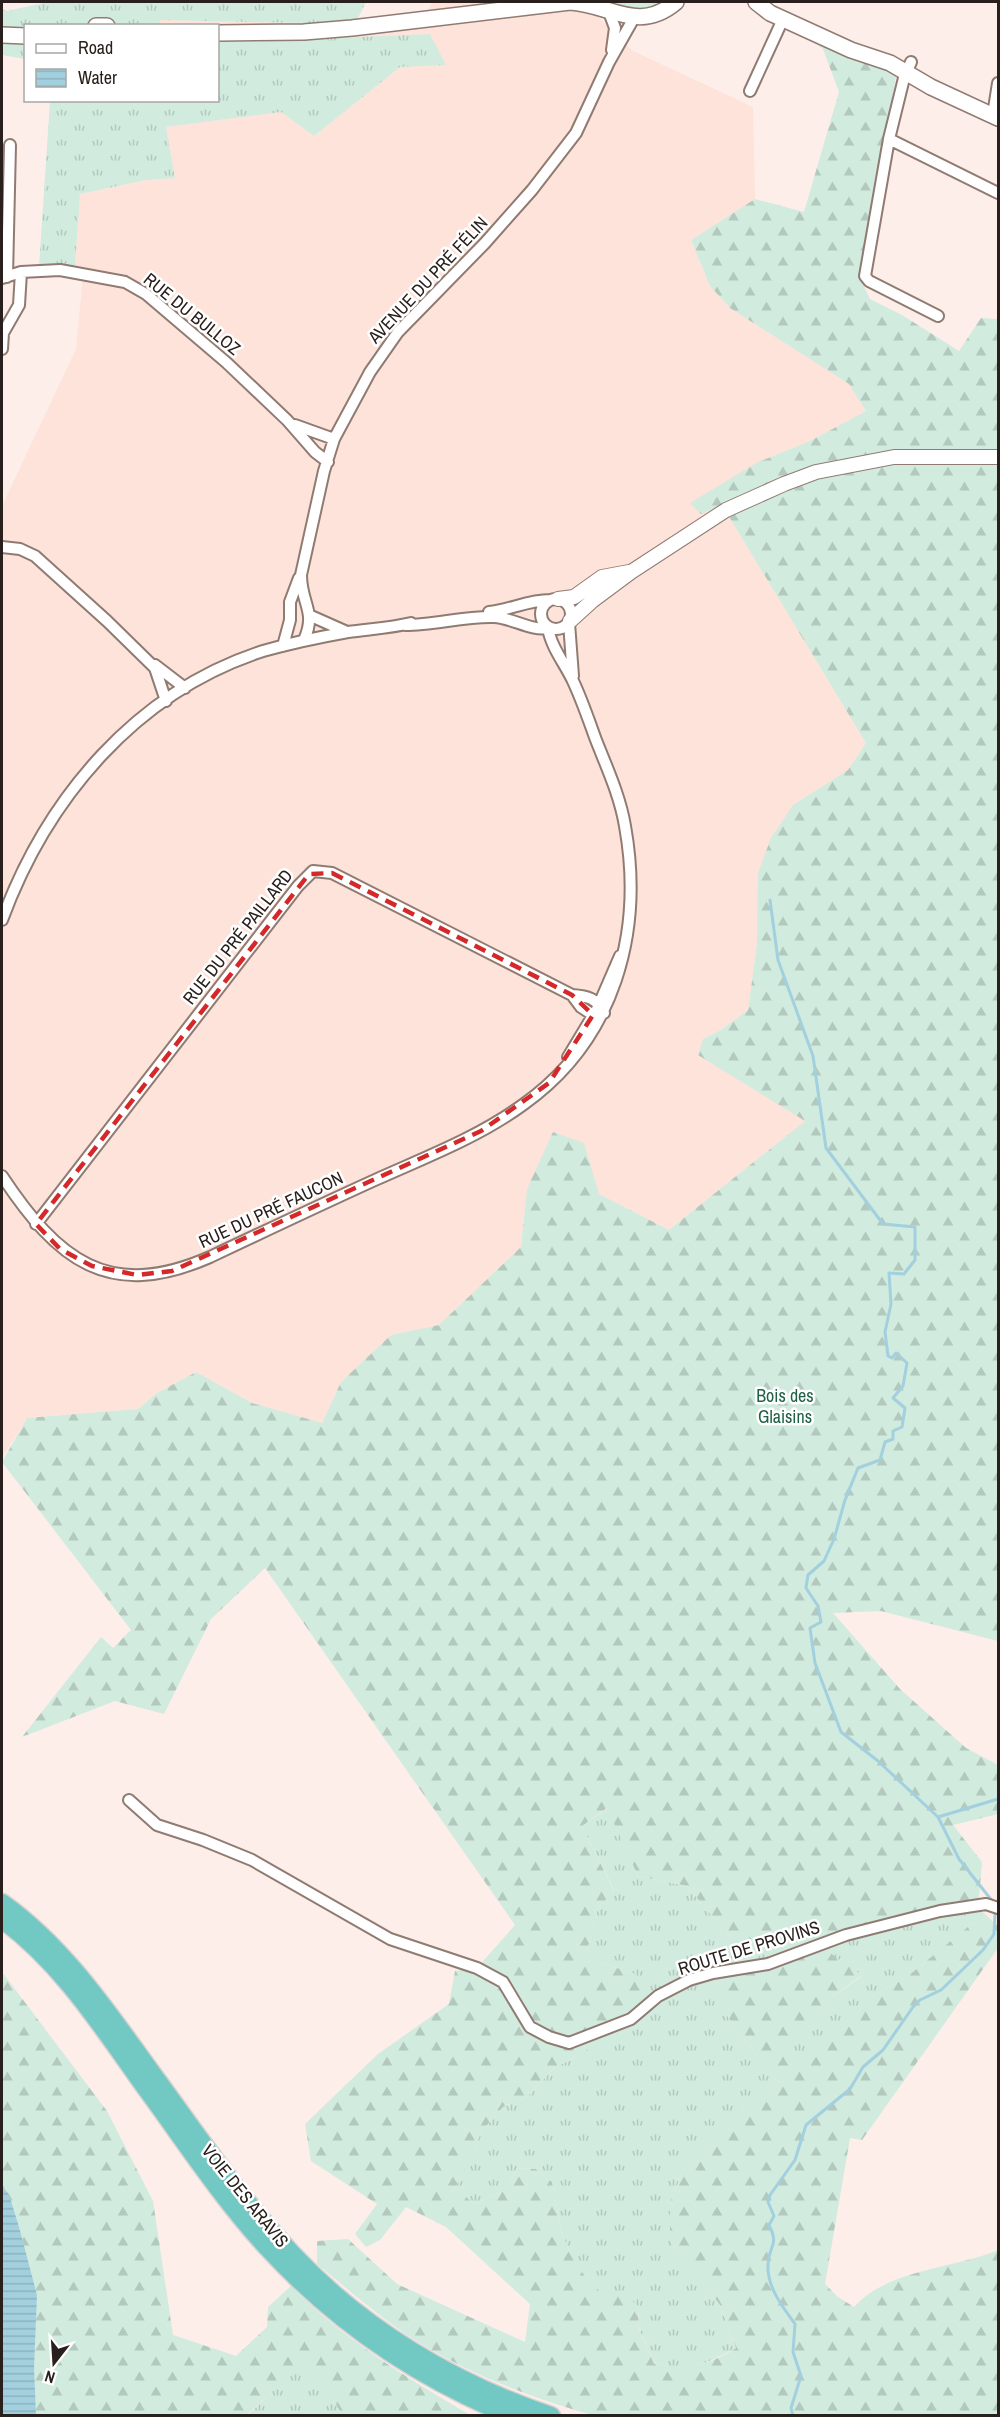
<svg xmlns="http://www.w3.org/2000/svg" width="1000" height="2417" font-family="'Archivo Narrow',sans-serif">
<style>
.built{fill:#fde3d9}
.grass{fill:url(#grass-tufts)}
.forest{fill:url(#forest-firs)}
.water{fill:url(#water-rules)}
.lines{fill:none;stroke-linecap:round;stroke-linejoin:round}
.stream{stroke:#a3d0de;stroke-width:3}
.minor-casing{stroke:#907b72;stroke-width:14}
.tertiary-casing{stroke:#907b72;stroke-width:16}
.secondary-casing{stroke:#907b72;stroke-width:18}
.trunk-casing{stroke:#d4d2d2;stroke-width:21}
.minor{stroke:#fff;stroke-width:10}
.tertiary{stroke:#fff;stroke-width:14}
.secondary{stroke:#fff;stroke-width:15}
.trunk{stroke:#72c8c2;stroke-width:18}
.marked{fill:none;stroke:#d62828;stroke-width:4.5;stroke-dasharray:12 8;stroke-linejoin:round}
.labels{text-anchor:middle;stroke-width:5;stroke-linejoin:round;paint-order:stroke}
.street-label{font-size:18px;fill:#29201d;stroke:#fff}
.park-label{font-size:18px;fill:#1e6146;stroke:#fff}
</style>
<defs>
<pattern id="grass-tufts" width="24" height="20" patternUnits="userSpaceOnUse" patternTransform="scale(1.5)"><rect width="24" height="20" fill="#d1ebde"/><path d="M3 7l-1-3M5 7V3M7 7l1-3M15 17l-1-3M17 17v-4M19 17l1-3" fill="none" stroke="#b3c9be"/></pattern>
<pattern id="forest-firs" width="22" height="20" patternUnits="userSpaceOnUse" patternTransform="scale(1.5)"><rect width="22" height="20" fill="#d1ebde"/><path d="M5 1l3.5 6h-7zM16 11l3.5 6h-7z" fill="#b3c9be"/></pattern>
<pattern id="water-rules" width="6" height="5" patternUnits="userSpaceOnUse" patternTransform="scale(1.5)"><rect width="6" height="5" fill="#a3d0de"/><path d="M0 2.5h6" fill="none" stroke="#8cb2be"/></pattern>
</defs>
<rect width="100%" height="100%" fill="#fdeee9"/>
<path class="built" d="M432,2H583L633,51L753,107L755,199L691,240L710,286L730,308L849,384L866,411L810,441L758,462L722,504L866,743L848,770L793,805L757,924V944L748,1010L721,1030L703,1039L805,1121L669,1230L598,1194L584,1143L527,1189L521,1247L439,1325L391,1335L341,1382L322,1423L252,1403L196,1372L157,1393L138,1409L27,1418L2,1458V506L76,349L83,275L75,266L80,194L146,180L175,178L166,127L281,112L314,136L400,67L445,65L430,34L240,42L218,40V26L159,25L160,20L355,24L423,20Z"/>
<path class="grass" d="M48,2H366L355,24L160,20L159,26H26L25,59L2,55V9L7,11Z
M605,2H668C647,13 630,11 608,6Z
M430,34L446,65L400,67L314,136L281,112L166,127L175,178L146,180L80,194L75,266L39,267L50,101L218,100V40L240,42Z
M608,1808L638,1876L687,1886L729,1936L769,1939L978,1908L988,1917L969,1926L908,1976L871,1997L806,2069L784,2046L831,1998L862,1976L725,2013L776,2080L737,2111L683,2170L670,2203V2241L720,2305L736,2348C702,2366 692,2370 654,2364L638,2327L639,2308L626,2295H604C563,2259 562,2233 552,2182L536,2169L517,2168L506,2190L473,2204L455,2186L472,2156L481,2132L503,2107L527,2097L554,2068L578,2056L635,1974L596,1961L587,1951L598,1908L614,1890L582,1826Z
M299,2365L328,2390L342,2415L247,2416Z"/>
<path class="forest" d="M787,22L896,76L861,280L870,299L902,315L959,351L981,318L998,319V1641L881,1611L833,1613L900,1689L966,1748L998,1765V1814L953,1825L982,1862L978,1908L846,1935L745,1939L729,1936L687,1886L638,1876L607,1808L582,1826L614,1891L598,1908L587,1951L596,1961L635,1974L647,1991L631,2019L578,2056L554,2068L527,2097L503,2107L481,2132L472,2156L456,2186L473,2204L506,2190L517,2168L536,2169L552,2182C562,2233 563,2259 604,2295H626L639,2308L638,2328L654,2364C688,2369 706,2367 736,2348L720,2305L670,2241V2203L683,2170L737,2111L776,2080L725,2013L713,1973L820,1946L862,1975L831,1998L785,2046L806,2068L871,1997L908,1976L969,1926L988,1917L998,1926V1948L862,2140L850,2138L825,2284L838,2297L854,2307C888,2269 953,2269 998,2250V2415H592C531,2398 469,2374 415,2340C380,2318 349,2290 317,2264V2241L348,2239L397,2284L525,2342L530,2304L446,2227L406,2207L380,2240L366,2247L355,2234L377,2204L311,2161L305,2124L378,2054L449,2004L455,1971L477,1968L515,1925L265,1568L211,1619L164,1714L115,1701L22,1737L101,1637L113,1648L131,1630L2,1462L27,1418L138,1409L157,1393L196,1372L252,1403L322,1423L341,1382L391,1335L439,1325L521,1247L527,1189L553,1132L584,1143L599,1194L669,1230L805,1121L698,1055L703,1039L721,1030L748,1010L757,944L758,873L771,838L793,805L848,770L866,743L722,505L701,514L690,503L758,462L810,441L866,411L849,384L730,308L710,286L691,240L755,199L804,212L839,92L823,49Z
M2,1972L107,2111L153,2201L173,2335L236,2356L267,2327L268,2307L291,2286C344,2340 406,2377 470,2415H342L328,2390L299,2366L247,2415H2Z"/>
<path class="water" d="M2,2184L10,2198L19,2227L37,2295L34,2368L36,2415H2Z"/>
<g class="lines">
<path class="stream" d="M770,900L778,960L813,1056L826,1148L883,1224L915,1227V1260L904,1274L889,1273L891,1304L885,1332L888,1356L892,1358L896,1353L907,1363L903,1386L893,1398L905,1408L902,1427L893,1431V1439L885,1442L880,1460L858,1468L845,1500L834,1539L824,1561L808,1575L806,1588L818,1606L821,1622L810,1628L815,1663L841,1732L878,1761L938,1817L959,1859L993,1902
M938,1817L998,1799
M793,2416L791,2408L801,2376L793,2352L795,2324C783,2307 767,2288 768,2265C768,2245 780,2247 769,2225L774,2216L768,2202L770,2195L795,2160L806,2125L850,2089L863,2067L883,2050L913,2007L920,2000L941,1990L983,1950L994,1934L995,1914"/>
<g class="minor-casing">
<path id="minor" d="M609,12L615,28L612,50
M911,62L904,78L889,139L998,193
M750,91L783,19
M993,115L998,83
M889,139L865,276L869,281L938,316
M7,277L10,145
M2,278L21,272L60,270L125,282L146,294L227,363L287,420L315,452L328,462
M2,349L3,333L19,305L21,272
M295,425L334,439
M2,547L20,549L35,556L107,621L155,668L166,701
M541 614a15 15 0 1 1 30 0a15 15 0 1 1-30 0Z
M489,612C510,610 528,600 550,600
M311,616L347,632
M569,623L573,676
M304,640C317,611 301,604 301,575L324,471L334,439L370,372L398,332L485,243L532,190L576,133L609,62L635,16
M283,646L290,620V602L299,578
M155,665L185,688
M2,920C47,798 136,692 263,651C291,643 320,637 348,632C369,629 391,628 411,623
M568,1057L597,1009L620,956
M2,1176C57,1259 108,1302 210,1257C265,1231 320,1205 375,1180C426,1157 479,1137 524,1104C615,1039 644,932 625,826C620,796 607,768 596,740C589,721 582,700 573,681C565,664 551,647 548,628C530,631 513,618 494,617C464,616 435,625 405,625
M36,1224L298,886L313,871L332,873L572,995C587,996 597,998 604,1013L593,1015L581,1007L572,995
M129,1800L157,1825L203,1840L252,1860L390,1939L477,1968L503,1982L530,2027L549,2037L569,2043L631,2019L658,1996L689,1980L713,1973L768,1964L846,1935L940,1911L986,1904L998,1908"/>
</g>
<g class="tertiary-casing">
<path id="tertiary" d="M558,599L574,597L602,577L629,572
M570,621L592,601L631,572L726,510L784,484L816,472L894,457H998"/>
</g>
<g class="secondary-casing">
<path id="secondary" d="M756,2L770,13L851,50L890,63L931,87L998,118
M96,26H107
M218,33L304,32L352,28L570,2C610,4 638,34 676,2
M2,35L26,36"/>
</g>
<g class="trunk-casing">
<path id="trunk" d="M2,1903C65,1948 108,2013 153,2075C198,2136 240,2199 292,2254C362,2329 455,2384 551,2416
M2,1919C62,1963 103,2028 146,2088C185,2141 222,2198 267,2247C335,2321 418,2378 512,2416"/>
</g>
<use href="#minor" class="minor"/>
<use href="#tertiary" class="tertiary"/>
<use href="#secondary" class="secondary"/>
<use href="#trunk" class="trunk"/>
</g>
<path class="marked" d="M332,873L572,995L593,1015L549,1083L481,1131L172,1271L137,1275L92,1266L60,1249L36,1224L309,874Z"/>
<g class="labels">
<g class="street-label">
<text transform="translate(428 280) rotate(-47)" y="6">AVENUE DU PRÉ FÉLIN</text>
<text transform="translate(192 314) rotate(39)" y="6">RUE DU BULLOZ</text>
<text transform="translate(238 937) rotate(-52)" y="6">RUE DU PRÉ PAILLARD</text>
<text transform="translate(271 1210) rotate(-25)" y="6">RUE DU PRÉ FAUCON</text>
<text transform="translate(749 1948) rotate(-17)" y="6">ROUTE DE PROVINS</text>
<text transform="translate(245 2196) rotate(51)" y="6">VOIE DES ARAVIS</text>
</g>
<g class="park-label">
<text x="785" y="1402">Bois des<tspan x="785" dy="21">Glaisins</tspan></text>
</g>
</g>
<rect width="1000" height="2417" fill="none" stroke="#29201d" stroke-width="6"/>
<rect x="24" y="24" width="195" height="78" fill="#ffffff" stroke="#a9a6a5" stroke-width="1.5"/>
<rect x="36" y="44" width="30" height="9" fill="#ffffff" stroke="#a9a6a5" stroke-width="1.5"/>
<text x="78" y="54" font-size="18" fill="#29201d">Road</text>
<rect x="36" y="69" width="30" height="18" fill="url(#water-rules)" stroke="#a9a6a5" stroke-width="1.5"/>
<text x="78" y="84" font-size="18" fill="#29201d">Water</text>
<g transform="translate(54 2363) rotate(197)" stroke="#ffffff" stroke-width="4.5" paint-order="stroke">
<path d="M0-4.5L10 22L0 15L-10 22Z" fill="#29201d"/>
<text y="-9" font-size="16" font-weight="bold" text-anchor="middle" fill="#29201d">N</text>
</g>
</svg>
